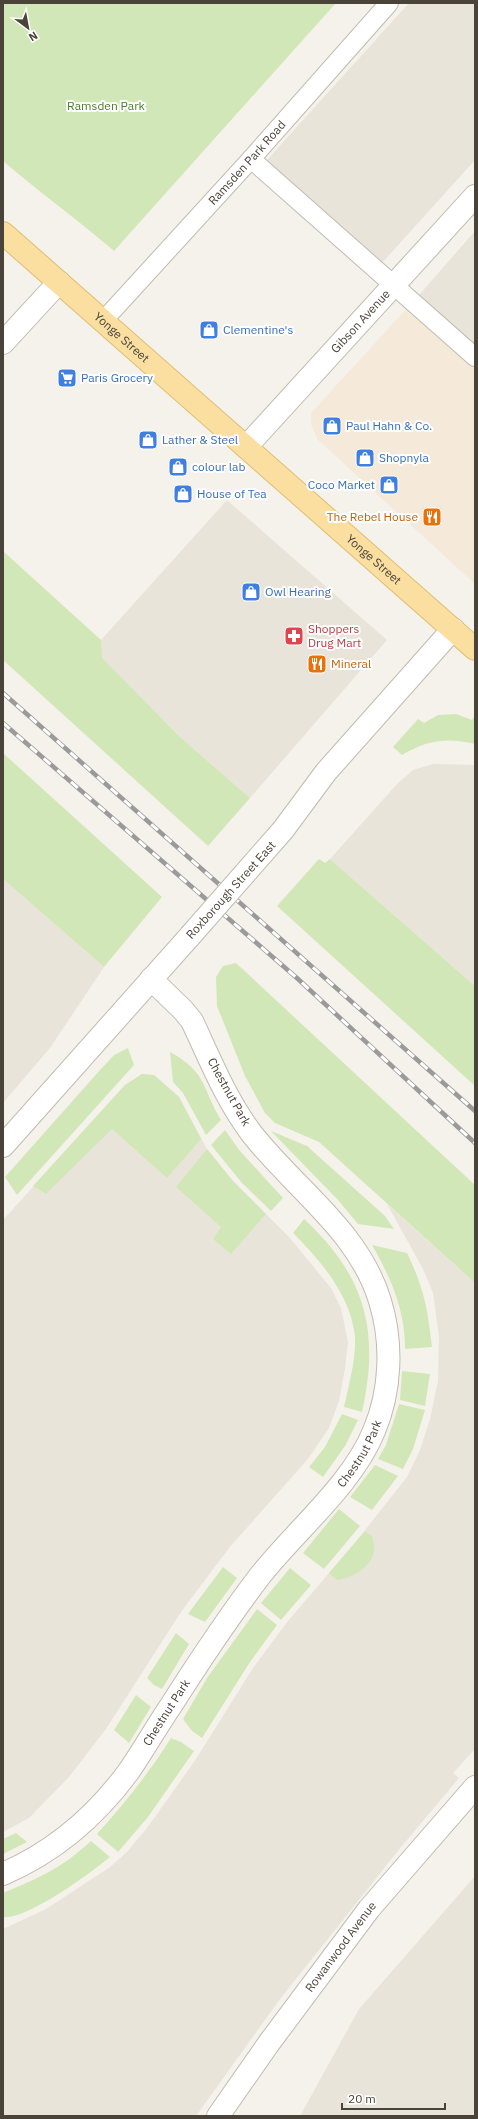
<svg xmlns="http://www.w3.org/2000/svg" width="478" height="2119" font-family="'IBM Plex Sans',sans-serif">
<style>
.residential{fill:#e9e4da}
.commercial{fill:#f5e9d9}
.green{fill:#d2e7b7}
.lines{fill:none;stroke-linecap:round;stroke-linejoin:round}
.lane-casing{stroke:#c1baaf;stroke-width:20}
.street-casing{stroke:#c1baaf;stroke-width:24}
.primary-casing{stroke:#dfbd70;stroke-width:24}
.lane{stroke:#fff;stroke-width:18}
.street{stroke:#fff;stroke-width:22}
.primary{stroke:#fadfa1;stroke-width:22}
.rail-casing{stroke:#9a9a9a;stroke-width:4.5}
.rail{stroke:#fff;stroke-width:3;stroke-dasharray:9;stroke-linecap:butt}
.street-bridge-casing{stroke:#c1baaf;stroke-width:24;stroke-linecap:butt}
.street-bridge{stroke:#fff;stroke-width:22}
.labels{text-anchor:middle;stroke-width:4;stroke-linejoin:round;paint-order:stroke}
.park-label{font-size:12px;fill:#4c7a2e;stroke:#fff}
.street-label{font-size:12px;fill:#4a433a;stroke:#fff}
.shop-label{font-size:12px;fill:#366cbe;stroke:#fff;text-anchor:start}
.food-label{font-size:12px;fill:#c56008;stroke:#fff;text-anchor:end}
.health-label{font-size:12px;fill:#be3a42;stroke:#fff;text-anchor:start}
</style>
<rect width="100%" height="100%" fill="#f5f2ec"/>
<path class="residential" d="M409,3H475V160L382,263L266,161Z
M475,231V344L419,295Z
M227,500L387,640L250,798L179,736L101,658V640Z
M433,764L475,765V986L330,859L397,784L413,770Z
M3,879L104,967L50,1048L3,1103Z
M142,1074L154,1075L179,1097L207,1149L233,1181L290,1238L331,1288L341,1308L348,1342L345,1369L339,1401L329,1428L308,1459L229,1548L181,1612L106,1729L69,1777L29,1818L3,1832V1220L125,1085Z
M387,1204L475,1283V1749L453,1773L459,1778L401,1847L280,1999L196,2116H3V1929L46,1909L110,1867L126,1853L147,1828L196,1759L253,1668L287,1622L354,1544L407,1477L420,1450L430,1419L438,1381L439,1337L433,1293L423,1269Z
M475,1876V2116H300L359,2009Z"/>
<path class="commercial" d="M419,295L475,344V584L317,439L311,424V413Z"/>
<path class="green" d="M3,3H336L114,251C78,220 39,192 3,161Z
M3,551L101,640L102,658L179,736L250,798L208,846L3,660Z
M456,714L472,720L475,715V744C447,737 427,740 402,755L393,747L418,719L424,723L438,715Z
M3,753L162,897L104,967L3,879Z
M319,859L325,863L330,859L475,986V1086L277,906Z
M236,963L475,1185V1283L319,1142L275,1123L265,1113L245,1076L217,1006L216,977L223,966Z
M128,1048L134,1065L17,1195L5,1177L100,1070L114,1055Z
M170,1052C208,1073 201,1087 221,1120L206,1135L183,1093L173,1082Z
M142,1074L154,1075L179,1097L201,1139L167,1178L112,1129L46,1194L33,1186L125,1085Z
M225,1130L240,1151L283,1198L271,1211L242,1183L211,1145Z
M271,1131L307,1146L385,1216L394,1229L358,1224L338,1200Z
M207,1149L233,1181L266,1214L231,1254L213,1239L221,1227L176,1187Z
M304,1219C366,1276 380,1332 362,1412L344,1407C349,1384 356,1360 355,1337C351,1296 321,1261 293,1233Z
M372,1245L407,1253C424,1288 428,1310 432,1347L405,1349C405,1310 391,1278 372,1245Z
M402,1371L430,1374L425,1406L400,1400Z
M399,1404L425,1410L413,1449L403,1469L378,1459L386,1445Z
M342,1414L358,1420L345,1446L323,1477L309,1467L325,1447Z
M375,1465L398,1476L372,1510L350,1497Z
M339,1509L360,1526L324,1569L303,1553Z
M365,1531L372,1536C373,1540 375,1545 374,1549C374,1566 351,1579 337,1580L329,1573Z
M223,1567L237,1578L205,1622L188,1614Z
M290,1568L311,1585L281,1620L261,1603Z
M257,1609L277,1625L250,1662L202,1738L192,1731L183,1719L207,1678Z
M176,1633L189,1644L162,1689L154,1685L147,1678Z
M136,1695L151,1707L129,1743L114,1730Z
M171,1738L181,1742L194,1751L148,1817L118,1852L97,1834C124,1804 149,1773 171,1738Z
M16,1833L27,1842L3,1854V1839Z
M91,1841L110,1857C91,1873 25,1921 3,1917V1893C39,1878 62,1868 91,1841Z"/>
<g class="lines">
<g class="lane-casing">
<g id="lane">
<path d="M251,159L475,357"/>
<path id="s1" d="M103,321L251,159L389,3"/>
</g>
</g>
<g class="street-casing">
<g id="street">
<path d="M3,343L59,282"/>
<path id="s2" d="M246,447L475,196"/>
<path d="M283,830L326,772L453,629"/>
<path d="M3,1146L190,936"/>
<path id="s3" d="M3,1874C54,1852 96,1816 129,1771C144,1749 157,1726 172,1704C200,1660 228,1618 259,1577C295,1531 352,1485 374,1431C391,1391 393,1343 380,1301C359,1231 295,1189 252,1134C226,1100 210,1059 192,1021L183,1010L151,979"/>
<path id="s4" d="M218,2116L269,2043L369,1909L475,1787"/>
</g>
</g>
<g class="primary-casing">
<g id="primary">
<path id="s5" d="M3,233L475,649"/>
</g>
</g>
<use href="#lane" class="lane"/>
<use href="#street" class="street"/>
<use href="#primary" class="primary"/>
<g class="rail-casing">
<path id="rail" d="M3,693L475,1111
M3,723L298,979L475,1143"/>
</g>
<use href="#rail" class="rail"/>
<g class="street-bridge-casing">
<path id="street-bridge" d="M190,936L283,830"/>
</g>
<use href="#street-bridge" class="street-bridge"/>
</g>
<defs>
<g id="shop-square" transform="scale(1)"><rect x="-9" y="-9" width="18" height="18" rx="4" fill="#3f7fe0" stroke="#fff"/><path d="M-5-2.5h2.3a2.7 3.5 0 0 1 5.4 0H5L5.5 6h-11ZM-1.5-2.5h3a1.5 2.3 0 0 0-3 0Z" fill="#fff"/></g>
<g id="supermarket-square" transform="scale(1)"><rect x="-9" y="-9" width="18" height="18" rx="4" fill="#3f7fe0" stroke="#fff"/><path d="M-6-5.5h2.5l.6 2H6L4.5 2H-2.5L-4.4-4H-6ZM-1.5 3.2a1.3 1.3 0 1 0 .1 0ZM3 3.2a1.3 1.3 0 1 0 .1 0Z" fill="#fff"/></g>
<g id="restaurant-square" transform="scale(1)"><rect x="-9" y="-9" width="18" height="18" rx="4" fill="#e8710a" stroke="#fff"/><path d="M-5-6h1v4h1v-4h1v4h1v-4h1v5L-1.5 .5V6h-2V.5L-5-1ZM5-6V6H3V1.5H1.5Q1.5-4 5-6Z" fill="#fff"/></g>
<g id="pharmacy-square" transform="scale(1)"><rect x="-9" y="-9" width="18" height="18" rx="4" fill="#e0444e" stroke="#fff"/><path d="M-2-6h4v4h4v4h-4v4h-4v-4h-4v-4h4Z" fill="#fff"/></g>
</defs>
<g fill-rule="evenodd">
<use href="#shop-square" x="209" y="330"/>
<use href="#supermarket-square" x="67" y="378"/>
<use href="#shop-square" x="332" y="426"/>
<use href="#shop-square" x="148" y="440"/>
<use href="#shop-square" x="365" y="458"/>
<use href="#shop-square" x="178" y="467"/>
<use href="#shop-square" x="389" y="485"/>
<use href="#shop-square" x="183" y="494"/>
<use href="#restaurant-square" x="432" y="517"/>
<use href="#shop-square" x="251" y="592"/>
<use href="#pharmacy-square" x="294" y="636"/>
<use href="#restaurant-square" x="317" y="664"/>
</g>
<g class="labels">
<g class="park-label">
<text x="106" y="110">Ramsden Park</text>
</g>
<g class="street-label">
<text dy="4" stroke="none"><textPath href="#s1" startOffset="214">Ramsden Park Road</textPath></text>
<text dy="4" stroke="none"><textPath href="#s2" startOffset="170">Gibson Avenue</textPath></text>
<text dy="4" stroke="none"><textPath href="#s5" startOffset="158">Yonge Street</textPath></text>
<text dy="4" stroke="none"><textPath href="#s5" startOffset="494">Yonge Street</textPath></text>
<text transform="translate(231 890) rotate(-48)" y="4">Roxborough Street East</text>
<text transform="translate(229 1092) rotate(61)" y="4">Chestnut Park</text>
<text dy="4" stroke="none"><textPath href="#s3" startOffset="558">Chestnut Park</textPath></text>
<text dy="4" stroke="none"><textPath href="#s3" startOffset="234">Chestnut Park</textPath></text>
<text dy="4" stroke="none"><textPath href="#s4" startOffset="209">Rowanwood Avenue</textPath></text>
</g>
<g class="shop-label">
<text x="223" y="334">Clementine's</text>
<text x="81" y="382">Paris Grocery</text>
<text x="346" y="430">Paul Hahn &amp; Co.</text>
<text x="162" y="444">Lather &amp; Steel</text>
<text x="379" y="462">Shopnyla</text>
<text x="192" y="471">colour lab</text>
<text x="375" y="489" text-anchor="end">Coco Market</text>
<text x="197" y="498">House of Tea</text>
<text x="265" y="596">Owl Hearing</text>
</g>
<g class="food-label">
<text x="418" y="521">The Rebel House</text>
<text x="331" y="668" text-anchor="start">Mineral</text>
</g>
<g class="health-label">
<text x="308" y="633">Shoppers<tspan x="308" dy="14">Drug Mart</tspan></text>
</g>
</g>
<rect width="478" height="2119" fill="none" stroke="#4a433a" stroke-width="8"/>
<g transform="translate(28 28) rotate(148)" stroke="#ffffff" stroke-width="3" paint-order="stroke">
<path d="M0-3L7 15L0 10L-7 15Z" fill="#4a433a"/>
<text y="-6" font-size="11" font-weight="bold" text-anchor="middle" fill="#4a433a">N</text>
</g>
<path d="M342 2103v6h103v-6" fill="none" stroke="#4a433a" stroke-width="2"/>
<text x="348" y="2103" font-size="12" fill="#4a433a" stroke="#ffffff" stroke-width="3" paint-order="stroke">20 m</text>
</svg>
